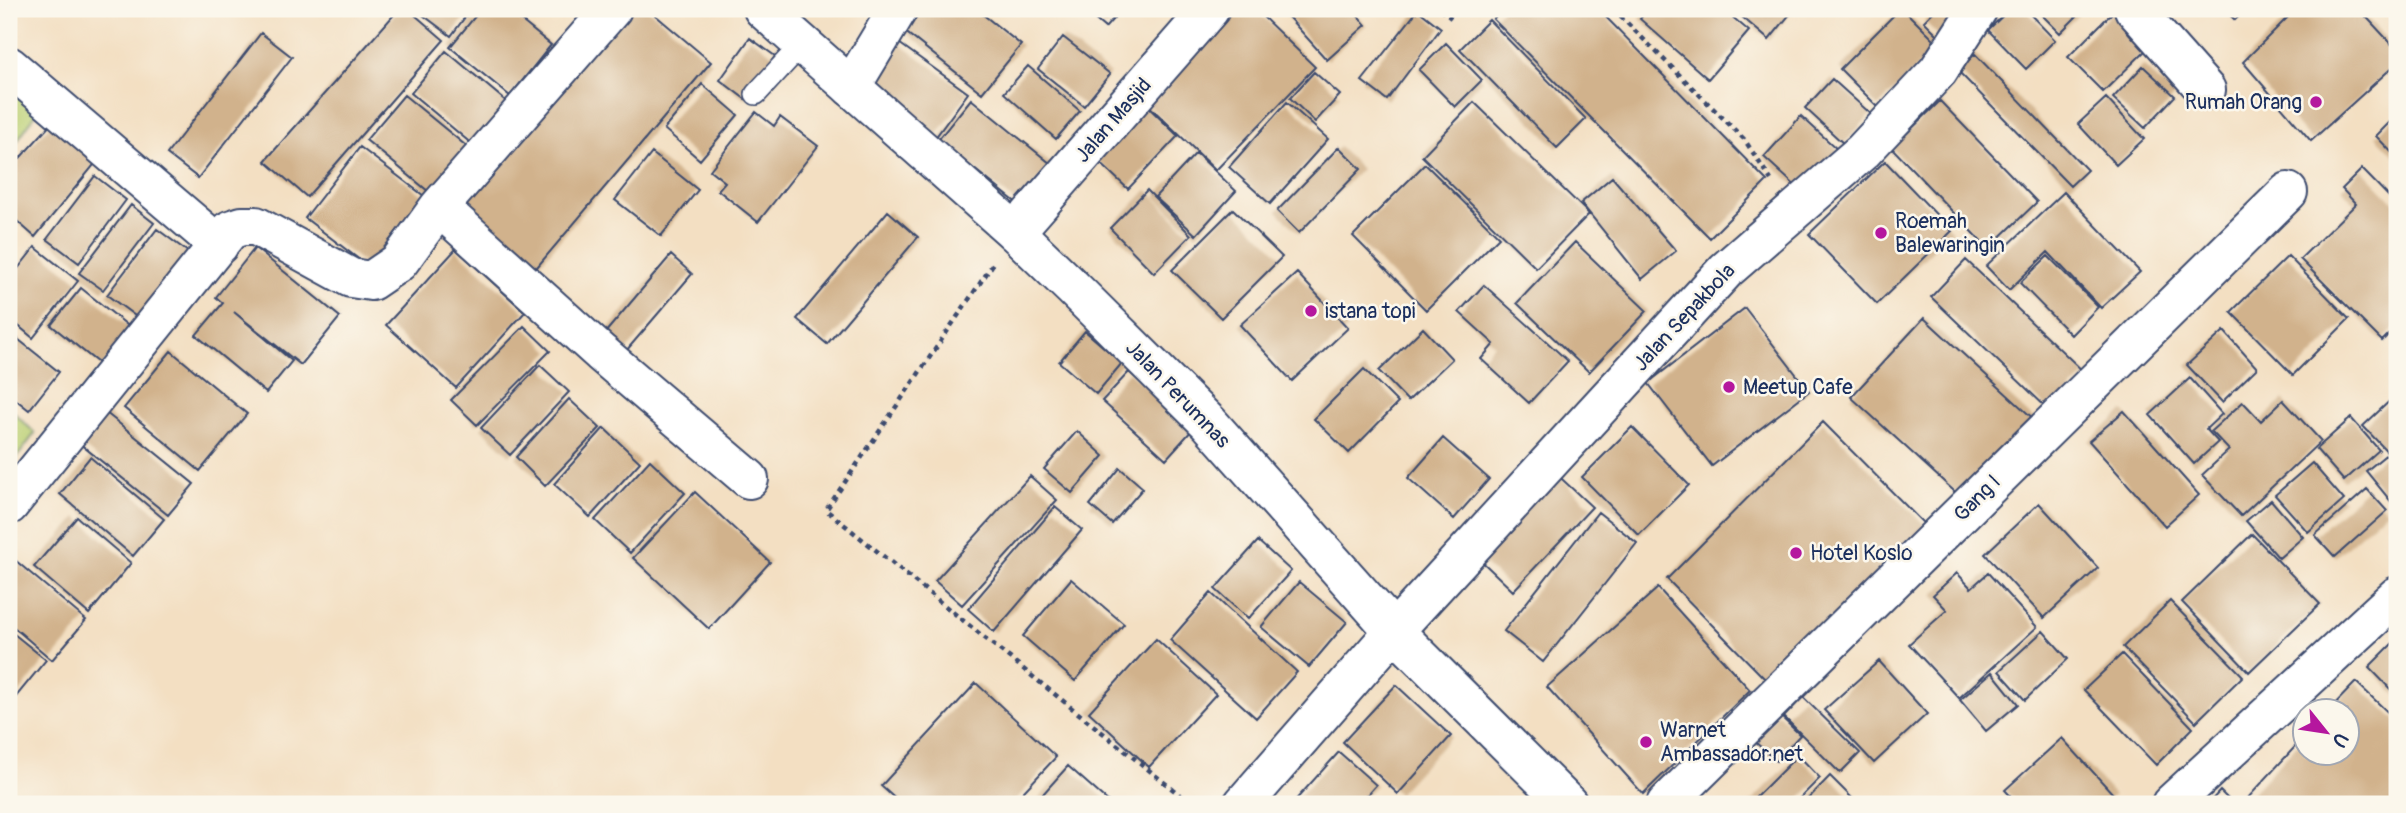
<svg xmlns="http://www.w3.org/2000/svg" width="2406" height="813" font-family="Pangolin,sans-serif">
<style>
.green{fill:#bcd074;stroke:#6c8069;stroke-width:2}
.building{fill:#d1b28c}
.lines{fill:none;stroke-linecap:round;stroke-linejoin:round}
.lane-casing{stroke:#3b496d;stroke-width:24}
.street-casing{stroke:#3b496d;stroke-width:42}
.secondary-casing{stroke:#3b496d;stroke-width:42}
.path{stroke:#3b496d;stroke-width:4.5;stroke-dasharray:5 5;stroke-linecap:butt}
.lane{stroke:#fff;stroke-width:21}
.street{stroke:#fff;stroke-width:38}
.secondary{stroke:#fff;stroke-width:38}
.poi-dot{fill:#b5179e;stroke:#fbf7ec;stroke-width:2.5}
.labels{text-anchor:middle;stroke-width:5;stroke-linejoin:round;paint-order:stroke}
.poi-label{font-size:21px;fill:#1b2f5e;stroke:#fbf7ec;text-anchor:start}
.street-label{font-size:21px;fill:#1b2f5e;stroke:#fbf7ec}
</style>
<rect width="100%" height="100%" fill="#fbf7ec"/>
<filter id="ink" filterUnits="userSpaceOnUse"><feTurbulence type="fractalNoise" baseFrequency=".0143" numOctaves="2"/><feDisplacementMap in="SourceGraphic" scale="14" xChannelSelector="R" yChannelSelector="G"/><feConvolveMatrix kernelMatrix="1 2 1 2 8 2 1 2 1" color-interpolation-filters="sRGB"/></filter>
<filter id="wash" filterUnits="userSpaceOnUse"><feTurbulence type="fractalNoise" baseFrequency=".00686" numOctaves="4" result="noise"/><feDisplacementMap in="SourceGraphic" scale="28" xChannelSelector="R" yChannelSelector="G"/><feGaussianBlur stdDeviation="1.57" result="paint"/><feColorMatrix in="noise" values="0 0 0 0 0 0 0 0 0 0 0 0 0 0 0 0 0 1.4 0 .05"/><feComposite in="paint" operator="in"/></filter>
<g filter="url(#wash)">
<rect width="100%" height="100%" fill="#f3dfc2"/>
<path class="green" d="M9,88L38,111L9,152Z
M9,408L35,433L9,468Z"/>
<g id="blocks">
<path class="building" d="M399,9H408L444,40L307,197L265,161Z
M415,9H471L451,36Z
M481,9H507L551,45L510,96L450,47Z
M620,9H648L711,62L532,273L452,206Z
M920,9H976L1021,45L982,93L903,30Z
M1083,9H1122L1105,28Z
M1232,9H1255L1315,67L1216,170L1144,101Z
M1281,9H1352L1366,25L1327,60Z
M1503,9H1598L1767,181L1710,238L1493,19Z
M1648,9H1723L1749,31L1708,79L1640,19Z
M1733,9H1786L1791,13L1769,40Z
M1900,9H1903L1939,45L1878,107L1840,69Z
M1936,9H1950L1962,20L1943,40L1924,21Z
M2010,9H2025L2055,40L2026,69L1988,30Z
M2036,9H2084L2060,33Z
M2224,9H2246L2235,20Z
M2296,9H2359L2397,50V63L2311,141L2243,62Z
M1418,10L1441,28L1387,100L1362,81Z
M2114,11L2149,47L2103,92L2068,57Z
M1489,20L1586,119L1557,148L1460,49Z
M261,33L292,57L198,178L167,154Z
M1063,37L1110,74L1084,106L1038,69Z
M750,38L775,56L745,99L720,80Z
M892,38L968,93L935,138L860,83Z
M1446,43L1482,80L1455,107L1419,70Z
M446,51L508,103L473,145L411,93Z
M1975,54L2087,170L2070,186L1958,71Z
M1028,66L1080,111L1056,139L1004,93Z
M2143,66L2175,96L2145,128L2113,98Z
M1314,72L1340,95L1315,122L1290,98Z
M1832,79L1871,114L1844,144L1805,108Z
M702,84L738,115L700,160L664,129Z
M404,95L471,150L434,196L366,140Z
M2106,98L2144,139L2116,165L2078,124Z
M971,99L1051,164L1018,204L938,140Z
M1940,101L2037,202L1988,249L1892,148Z
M1287,102L1328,139L1270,204L1229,167Z
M1474,102L1589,214L1536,268L1422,156Z
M1144,103L1178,136L1128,189L1094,157Z
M756,112L774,126L780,117L818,146L758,222L718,190L725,182L710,170Z
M2397,115V158L2376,136Z
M1801,116L1838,150L1801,191L1764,157Z
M52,123L98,160L35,237L9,214V170Z
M360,147L424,196L369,267L305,218Z
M1339,147L1361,169L1299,233L1277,211Z
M652,153L698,190L661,236L615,200Z
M1196,153L1236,191L1196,235L1155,197Z
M1885,161L1952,231L1877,304L1809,234Z
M1425,164L1499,237L1426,310L1353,236Z
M2362,169L2397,205V326L2382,341L2300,259L2356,204L2342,189Z
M95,176L126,200L79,263L47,239Z
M1612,177L1676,251L1642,279L1581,203Z
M1147,190L1191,235L1154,273L1110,228Z
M2064,192L2140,272L2101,308L2048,252L2009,290L1986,266Z
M131,205L154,223L103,290L79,273Z
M1233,209L1282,257L1221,318L1172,270Z
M888,211L918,237L827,344L797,319Z
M157,229L192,255L142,321L107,295Z
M1575,242L1647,311L1589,372L1517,303Z
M35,247L78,281L33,338L9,318V280Z
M255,248L340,317L301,365L234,312L292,361L266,393L196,335L223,303L216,297Z
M456,249L525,312L456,388L386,325Z
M671,255L692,274L626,351L605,333Z
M2048,256L2098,307L2071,335L2020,283Z
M2288,256L2349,319L2293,375L2231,312Z
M1966,260L2086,374L2050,411L1931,297Z
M1297,273L1348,328L1292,381L1240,325Z
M1484,285L1568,361L1529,403L1481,359L1494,344L1459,312Z
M81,288L132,329L102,366L51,325Z
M1745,308L1809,391L1712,466L1648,383Z
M1924,318L2037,422L1965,501L1851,397Z
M524,326L550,351L477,425L451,400Z
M1423,328L1452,359L1408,401L1379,371Z
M1085,331L1122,363L1096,394L1059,362Z
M2224,331L2257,368L2222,402L2187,365Z
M9,332L59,372L29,410L9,394Z
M171,351L247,414L200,471L124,408Z
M540,365L569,392L510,455L481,428Z
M1364,369L1398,403L1349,453L1314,419Z
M1129,372L1193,429L1166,459L1102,401Z
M2190,378L2222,414L2206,429L2218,442L2194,464L2150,415Z
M2395,396L2397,398V462L2363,426Z
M569,399L600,428L545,486L516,457Z
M2283,400L2321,441L2241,516L2202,475L2229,450L2211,431L2243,402L2261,421Z
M2124,411L2199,495L2165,526L2089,441Z
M105,412L194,484L168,515L79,443Z
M2351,418L2379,450L2344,481L2316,449Z
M1823,422L1926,526L1769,683L1667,579Z
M1632,427L1689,485L1639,535L1582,477Z
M604,428L640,462L590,517L554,484Z
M1077,431L1104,456L1072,493L1044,469Z
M1443,438L1489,479L1454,519L1408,478Z
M2388,453L2397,464V509L2366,471Z
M90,457L164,519L133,556L60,494Z
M650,460L685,493L630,553L595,520Z
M2312,463L2344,500L2308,532L2275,495Z
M1120,468L1143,488L1112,524L1090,505Z
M1550,468L1592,507L1513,591L1472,552Z
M1030,476L1057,500L962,605L935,581Z
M2367,489L2387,511L2335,557L2315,535Z
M695,492L770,562L709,629L633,558Z
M2271,500L2303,537L2279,558L2246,521Z
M2039,503L2098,568L2044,618L1985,554Z
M1055,507L1082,530L994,632L968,609Z
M1598,512L1637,543L1543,662L1504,631Z
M77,517L131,563L89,614L34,567Z
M2252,534L2320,604L2249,672L2182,602Z
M1258,541L1291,571L1248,619L1215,589Z
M9,555L86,620L52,660L9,623Z
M1957,573L1971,588L1988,573L2037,627L1959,698L1909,644L1947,610L1933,595Z
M1071,579L1124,624L1075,681L1023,636Z
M1299,582L1347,622L1309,667L1261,627Z
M1658,588L1750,690L1643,794L1547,687Z
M1211,593L1297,672L1256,718L1170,640Z
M2170,601L2243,676L2196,722L2123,647Z
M9,630L46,660L15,698L9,694Z
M2043,631L2068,659L2025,700L1999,671Z
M1156,639L1216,694L1149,767L1089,712Z
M2397,639V696L2369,667Z
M2122,654L2193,728L2156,765L2084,690Z
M1879,661L1927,714L1874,763L1824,710Z
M1992,672L2018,704L1986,731L1960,700Z
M2356,682L2397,721V804H2249L2245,801L2304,737V754L2347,753V711H2328Z
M976,683L1056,757L1012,804H901L881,786Z
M1396,685L1451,736L1398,794L1343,742Z
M1803,697L1860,753L1840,773L1784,717Z
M1778,714L1800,735L1776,761L1753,740Z
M2062,738L2114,795L2105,804H2018L2005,790Z
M1339,752L1376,785L1359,804H1292Z
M1798,755L1820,778L1794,804H1749Z
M1068,766L1111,804H1034Z
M1830,776L1858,804H1803Z
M2220,791L2233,804H2208Z"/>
</g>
</g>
<g filter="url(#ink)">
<use href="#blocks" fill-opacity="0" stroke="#3b496d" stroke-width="2"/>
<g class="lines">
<g class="lane-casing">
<path id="lane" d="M756,94L803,43"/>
</g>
<g class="street-casing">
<path id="street" d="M2134,9L2206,90
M9,66L219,245
M851,87L898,9
M439,207L601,353L749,479
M1015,232L1210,9
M9,505L230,230L242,226H256L351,278L371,281L399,262L439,207L612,9
M1394,631L1726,270L1863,151L1938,71L1978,9
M1666,804L2288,192
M2171,804L2397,596"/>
</g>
<g class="secondary-casing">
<path id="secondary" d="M763,9L1015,232L1072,287L1209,423L1394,631L1568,804
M1243,804L1394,631"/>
</g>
<path class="path" d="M1440,9L1451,18
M1613,9L1744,139L1771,180
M993,264L826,510L1191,804"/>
<use href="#lane" class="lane"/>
<use href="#street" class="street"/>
<use href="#secondary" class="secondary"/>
</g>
</g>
<g class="poi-dot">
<circle cx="2316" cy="102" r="7"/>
<circle cx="1881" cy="233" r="7"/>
<circle cx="1311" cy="311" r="7"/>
<circle cx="1729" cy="387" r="7"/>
<circle cx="1796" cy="553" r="7"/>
<circle cx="1646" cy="742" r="7"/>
</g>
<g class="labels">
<g class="poi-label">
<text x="2302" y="109" text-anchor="end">Rumah Orang</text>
<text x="1895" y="228">Roemah<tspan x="1895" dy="24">Balewaringin</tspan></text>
<text x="1325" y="318">istana topi</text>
<text x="1743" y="394">Meetup Cafe</text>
<text x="1810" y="560">Hotel Koslo</text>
<text x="1660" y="737">Warnet<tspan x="1660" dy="24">Ambassador.net</tspan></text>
</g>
<g class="street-label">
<text transform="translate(1113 120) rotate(-49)" y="7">Jalan Masjid</text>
<text transform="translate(1684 317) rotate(-47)" y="7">Jalan Sepakbola</text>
<text transform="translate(1178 394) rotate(46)" y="7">Jalan Perumnas</text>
<text transform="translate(1977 498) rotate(-45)" y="7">Gang I</text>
</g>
</g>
<rect width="2406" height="813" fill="none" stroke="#fbf7ec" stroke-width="35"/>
<g transform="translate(2326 732) rotate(120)"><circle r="33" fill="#fbf7ec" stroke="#a1a7b3" stroke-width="2"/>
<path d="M0-5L12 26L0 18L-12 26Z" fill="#b5179e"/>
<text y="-10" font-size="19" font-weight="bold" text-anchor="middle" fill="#1b2f5e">U</text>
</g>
</svg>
